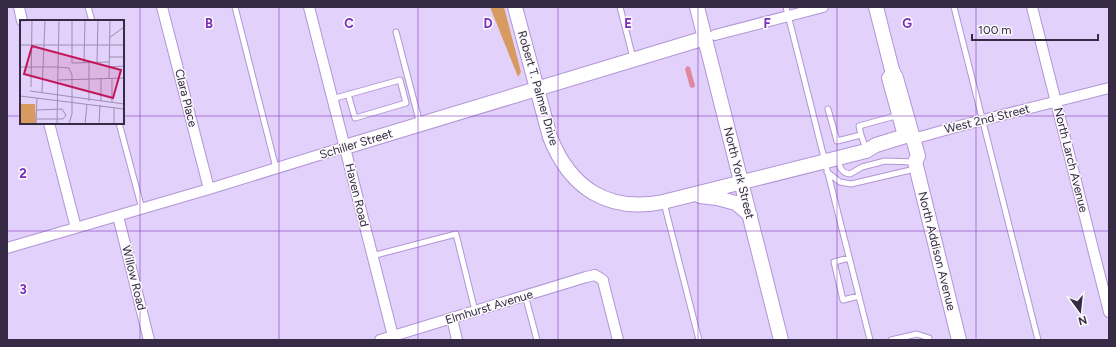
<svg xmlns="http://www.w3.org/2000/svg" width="1116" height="347" font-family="Figtree,sans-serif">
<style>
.green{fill:#d79b62}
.water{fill:#df879d}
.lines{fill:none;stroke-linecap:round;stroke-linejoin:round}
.lane-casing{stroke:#b295d7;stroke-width:7}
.street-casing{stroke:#b295d7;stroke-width:12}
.secondary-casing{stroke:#b295d7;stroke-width:16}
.lane{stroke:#fff;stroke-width:5}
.street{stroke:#fff;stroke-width:10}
.secondary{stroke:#fff;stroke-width:14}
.grid{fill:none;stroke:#7b2cbf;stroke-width:1;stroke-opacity:0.55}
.labels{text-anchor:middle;stroke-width:3;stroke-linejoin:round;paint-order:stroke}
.street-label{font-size:12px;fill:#362a45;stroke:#fbfbfb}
.inset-road{fill:none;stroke:#9d8eb2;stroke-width:1}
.view{fill:#c2185b;fill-opacity:0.15;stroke:#c2185b;stroke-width:2}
.inset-edge{fill:none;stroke:#362a45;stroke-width:2}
.grid-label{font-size:13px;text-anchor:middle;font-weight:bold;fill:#7b2cbf;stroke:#fbfbfb;stroke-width:3;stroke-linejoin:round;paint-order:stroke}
</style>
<rect width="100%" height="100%" fill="#e2d1fa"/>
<path class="green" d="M490,7H504L521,72L518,77Z"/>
<path class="water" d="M687,66L690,67L695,86L693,88L690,87L685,69Z"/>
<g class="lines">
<g class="lane-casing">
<path id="lane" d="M88,7L92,21
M235,7L276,168
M620,7L633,58
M786,7L870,340
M954,7L1038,340
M396,32L420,124
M332,99L400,80L406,103L355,118L348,94
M828,109L837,141L861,135L859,126L899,115
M119,123L142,209
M861,135L866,149
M838,160C840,167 841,173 850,174L862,167L885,161L914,162
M827,172L840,182L851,184L915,169
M664,203L699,340
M372,256L456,234L475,311
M849,258L834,262L843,300L859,296
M525,295L537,340
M891,340L917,334L929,338"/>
</g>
<g class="street-casing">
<path id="street" d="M19,7L22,21
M162,7L209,189
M309,7L393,336
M1032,7L1109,312
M715,35L823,7
M892,70L887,78L903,136
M49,123L76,228
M913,139L963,125L1109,88
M118,216L149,340
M7,248L209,189L345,147
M452,318L457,340
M380,340L586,277L595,275L603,280L604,285L618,340"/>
</g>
<g class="secondary-casing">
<path id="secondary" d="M515,7L550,137C570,188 608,213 663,202L866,151L876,145L912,134
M697,7L781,340
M876,7L892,70L896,78L918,156L915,162L959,340
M345,147L705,38
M700,196L717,198L736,203L750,215"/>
</g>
<use href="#lane" class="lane"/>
<use href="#street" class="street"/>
<use href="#secondary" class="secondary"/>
</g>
<path class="grid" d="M140,7V340M279,7V340M418,7V340M558,7V340M698,7V340M837,7V340M976,7V340M7,116H21M123,116H1109M7,231H1109"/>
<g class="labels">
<g class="street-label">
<text transform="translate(538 88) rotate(74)" y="4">Robert T. Palmer Drive</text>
<text transform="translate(186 98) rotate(76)" y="4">Clara Place</text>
<text transform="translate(987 119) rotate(-14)" y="4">West 2nd Street</text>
<text transform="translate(356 144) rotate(-17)" y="4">Schiller Street</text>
<text transform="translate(1071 160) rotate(76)" y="4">North Larch Avenue</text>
<text transform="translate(739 173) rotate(76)" y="4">North York Street</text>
<text transform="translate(357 195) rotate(76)" y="4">Haven Road</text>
<text transform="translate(937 251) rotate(76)" y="4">North Addison Avenue</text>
<text transform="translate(134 278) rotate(76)" y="4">Willow Road</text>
<text transform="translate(489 307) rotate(-17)" y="4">Elmhurst Avenue</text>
</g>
</g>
<g transform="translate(20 20)">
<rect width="104" height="104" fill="#e2d1fa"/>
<path d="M0,84H15L16,104H0Z" fill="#d79b62"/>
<path class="inset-road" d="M39,0L38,47L49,48L52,55V94L49,104M52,0V43L89,42M0,1L21,0M89,18L104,7M0,25H104M89,37H104M77,42L78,0M64,43L65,0M0,47H38L37,104M89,47L104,46M89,58L90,0M38,60L104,58M11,67L12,0M10,71L104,84M22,72L25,0M0,76L104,89M69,81V43M81,81V58M92,82V58M94,88V104M16,99H43L46,95L42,89L17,90M16,104L17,78M65,104L67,84M79,104L80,85"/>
<path class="view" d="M12,26L101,50L93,78L4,54Z"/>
<rect width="104" height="104" class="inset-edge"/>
</g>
<g class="grid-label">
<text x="209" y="28">B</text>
<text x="349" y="28">C</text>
<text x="488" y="28">D</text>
<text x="628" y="28">E</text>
<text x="767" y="28">F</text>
<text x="907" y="28">G</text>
<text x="23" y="178">2</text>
<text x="23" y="294">3</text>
</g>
<rect width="1116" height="347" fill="none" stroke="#362a45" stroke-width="16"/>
<g transform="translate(1080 311) rotate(165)" stroke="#fbfbfb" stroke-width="3" paint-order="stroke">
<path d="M0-3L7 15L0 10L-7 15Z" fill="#362a45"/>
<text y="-6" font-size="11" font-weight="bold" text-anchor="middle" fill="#362a45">N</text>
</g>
<path d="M972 34v6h126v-6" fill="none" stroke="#362a45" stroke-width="2"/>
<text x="978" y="34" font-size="12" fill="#362a45" stroke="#fbfbfb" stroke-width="3" paint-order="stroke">100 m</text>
</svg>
